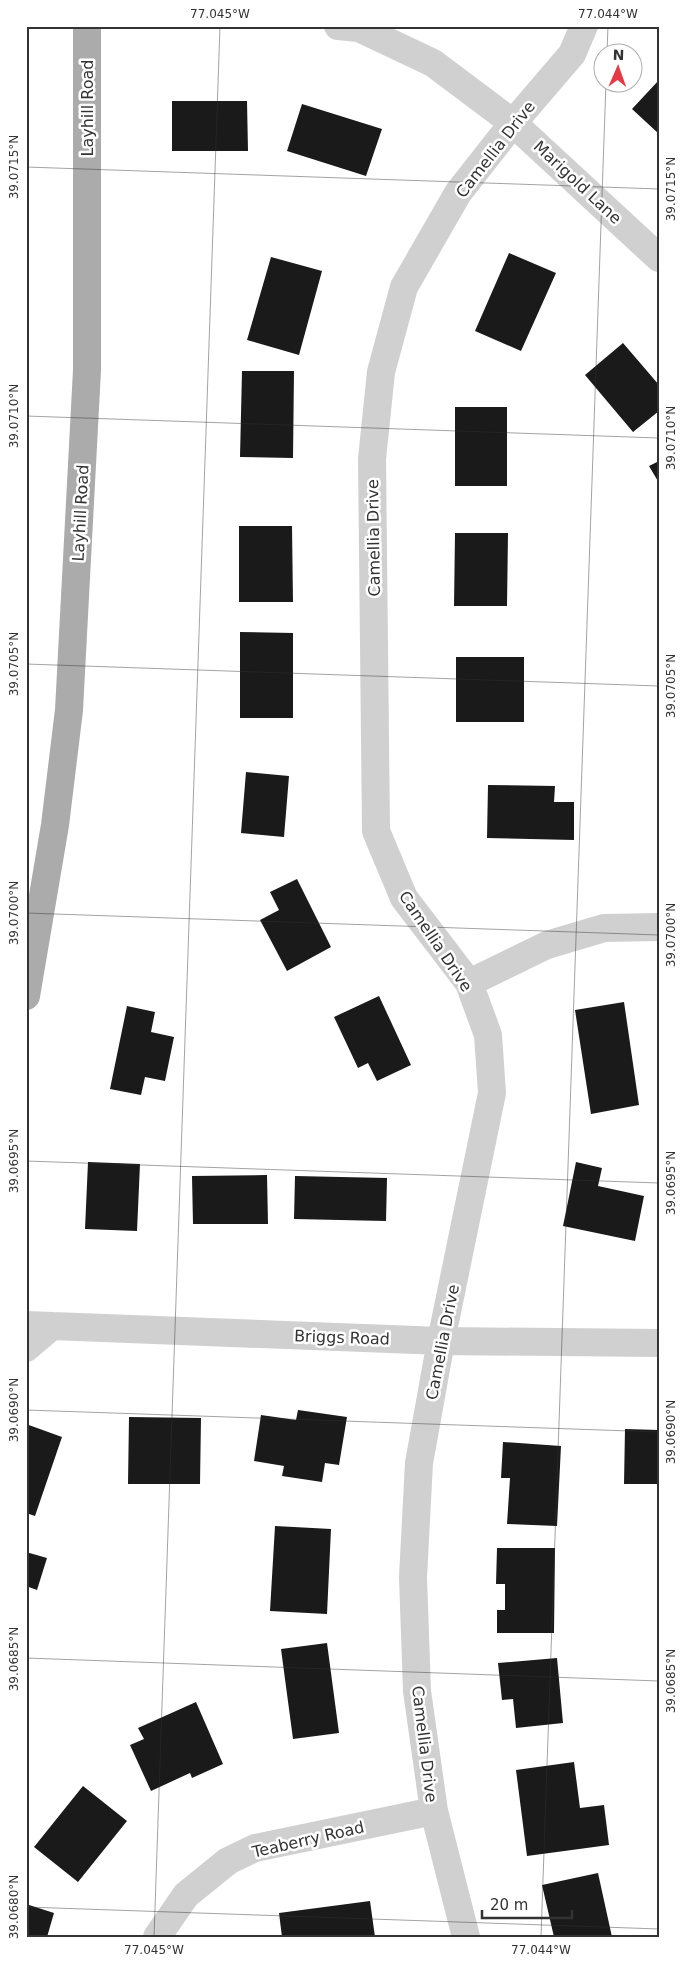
<svg xmlns="http://www.w3.org/2000/svg" width="685" height="1963" font-family="'DejaVu Sans',sans-serif">
<style>
.building{fill:#1a1a1a}
.lines{fill:none;stroke-linecap:round;stroke-linejoin:round}
.minor{stroke:#d0d0d0;stroke-width:28}
.major{stroke:#ababab;stroke-width:28}
.ticks{fill:none;stroke:#333;stroke-width:1;stroke-opacity:0.45}
.labels{text-anchor:middle;stroke-width:5;stroke-linejoin:round;paint-order:stroke}
.street-label{font-size:16px;fill:#333;stroke:#fff}
.neatline{fill:none;stroke:#333;stroke-width:2}
.ticks-label{font-size:12px;text-anchor:middle;fill:#333}
</style>
<rect width="100%" height="100%" fill="#fff"/>
<path class="building" d="M659,80V134L632,109Z
M172,101H247L248,151H172Z
M302,104L382,129L366,176L287,151Z
M509,253L556,273L521,351L475,331Z
M271,257L322,271L299,355L247,340Z
M623,343L659,385V411L633,432L585,375Z
M242,371H294L293,458L240,457Z
M455,407H507V486H455Z
M659,461V483L649,466Z
M239,526H292L293,602H239Z
M455,533H508L507,606H454Z
M240,632L293,633V718H240Z
M456,657H524V722H456Z
M246,772L289,776L284,837L241,833Z
M488,785L555,786L554,802H574V840L487,838Z
M297,879L331,947L287,971L260,920L279,910L270,892Z
M379,996L411,1065L377,1081L368,1063L358,1068L334,1017Z
M624,1002L639,1105L591,1114L575,1010Z
M127,1006L155,1012L151,1032L174,1037L165,1081L145,1077L141,1095L110,1089Z
M88,1162L140,1164L137,1231L85,1229Z
M576,1162L602,1168L598,1186L644,1196L635,1241L563,1226Z
M267,1175L268,1224H193L192,1176Z
M295,1176L387,1178L386,1221L294,1219Z
M298,1410L347,1417L339,1465L325,1463L322,1482L282,1476L284,1466L254,1461L261,1415L296,1420Z
M129,1417L201,1418L200,1484H128Z
M26,1424L62,1437L35,1516L26,1513Z
M625,1429L659,1430V1484H624Z
M503,1442L561,1446L557,1526L507,1524L510,1478H501Z
M275,1526L331,1529L327,1614L270,1611Z
M497,1548H555L554,1633H497V1610H505V1584H496Z
M26,1552L47,1558L37,1590L26,1586Z
M327,1643L339,1733L293,1739L281,1649Z
M557,1658L563,1723L516,1728L513,1699L502,1700L498,1663Z
M196,1702L223,1764L192,1778L190,1773L151,1791L130,1745L144,1739L138,1728Z
M574,1762L580,1808L604,1805L609,1845L527,1856L516,1770Z
M83,1786L127,1821L78,1882L34,1847Z
M598,1873L612,1937H554L542,1885Z
M370,1901L375,1937H282L279,1913Z
M26,1904L54,1913L47,1937H26Z"/>
<g class="lines">
<path class="minor" d="M338,26L359,28L433,63L513,123L659,258
M469,983L547,945L604,928L659,927
M26,1325L441,1341L659,1343
M26,1348L52,1326
M157,1937L186,1895L228,1861L255,1848L434,1811
M466,1937L434,1811L417,1691L413,1577L419,1463L441,1341L492,1093L488,1035L469,983L404,898L376,831L372,459L381,372L404,287L458,193L513,123L572,54L584,26"/>
<path class="major" d="M26,996L55,825L69,710L87,370V26"/>
</g>
<path class="ticks" d="M607,52L608,26M26,167L659,189M26,416L659,438M26,664L659,686M26,913L659,935M26,1161L659,1183M26,1410L659,1432M26,1658L659,1681M26,1907L659,1929M154,1937L220,26M541,1937L606,82"/>
<g class="labels">
<g class="street-label">
<text transform="translate(87 108) rotate(-90)" y="6">Layhill Road</text>
<text transform="translate(495 149) rotate(-52)" y="6">Camellia Drive</text>
<text transform="translate(578 182) rotate(43)" y="6">Marigold Lane</text>
<text transform="translate(80 513) rotate(-87)" y="6">Layhill Road</text>
<text transform="translate(373 538) rotate(-91)" y="6">Camellia Drive</text>
<text transform="translate(436 941) rotate(56)" y="6">Camellia Drive</text>
<text transform="translate(342 1337) rotate(2)" y="6">Briggs Road</text>
<text transform="translate(442 1342) rotate(-79)" y="6">Camellia Drive</text>
<text transform="translate(425 1744) rotate(83)" y="6">Camellia Drive</text>
<text transform="translate(308 1839) rotate(-13)" y="6">Teaberry Road</text>
</g>
</g>
<rect width="685" height="1963" fill="none" stroke="#ffffff" stroke-width="55"/>
<g transform="translate(618 68) rotate(2)"><circle r="24" fill="#ffffff" stroke="#adadad"/>
<path d="M0-4L9 19L0 12L-9 19Z" fill="#e63946"/>
<text y="-8" font-size="14" font-weight="bold" text-anchor="middle" fill="#333333">N</text>
</g>
<path d="M482 1910v8h90v-8" fill="none" stroke="#333333" stroke-width="2.5"/>
<text x="490" y="1910" font-size="15" fill="#333333" stroke="#ffffff" stroke-width="4" paint-order="stroke">20 m</text>
<rect x="28" y="28" width="630" height="1908" class="neatline"/>
<g class="ticks-label">
<text x="220" y="18">77.045°W</text>
<text x="608" y="18">77.044°W</text>
<text transform="translate(14 167) rotate(-90)" y="4">39.0715°N</text>
<text transform="translate(671 189) rotate(-90)" y="4">39.0715°N</text>
<text transform="translate(14 416) rotate(-90)" y="4">39.0710°N</text>
<text transform="translate(671 438) rotate(-90)" y="4">39.0710°N</text>
<text transform="translate(14 664) rotate(-90)" y="4">39.0705°N</text>
<text transform="translate(671 686) rotate(-90)" y="4">39.0705°N</text>
<text transform="translate(14 913) rotate(-90)" y="4">39.0700°N</text>
<text transform="translate(671 935) rotate(-90)" y="4">39.0700°N</text>
<text transform="translate(14 1161) rotate(-90)" y="4">39.0695°N</text>
<text transform="translate(671 1183) rotate(-90)" y="4">39.0695°N</text>
<text transform="translate(14 1410) rotate(-90)" y="4">39.0690°N</text>
<text transform="translate(671 1432) rotate(-90)" y="4">39.0690°N</text>
<text transform="translate(14 1659) rotate(-90)" y="4">39.0685°N</text>
<text transform="translate(671 1681) rotate(-90)" y="4">39.0685°N</text>
<text transform="translate(14 1907) rotate(-90)" y="4">39.0680°N</text>
<text x="154" y="1954">77.045°W</text>
<text x="541" y="1954">77.044°W</text>
</g>
</svg>
